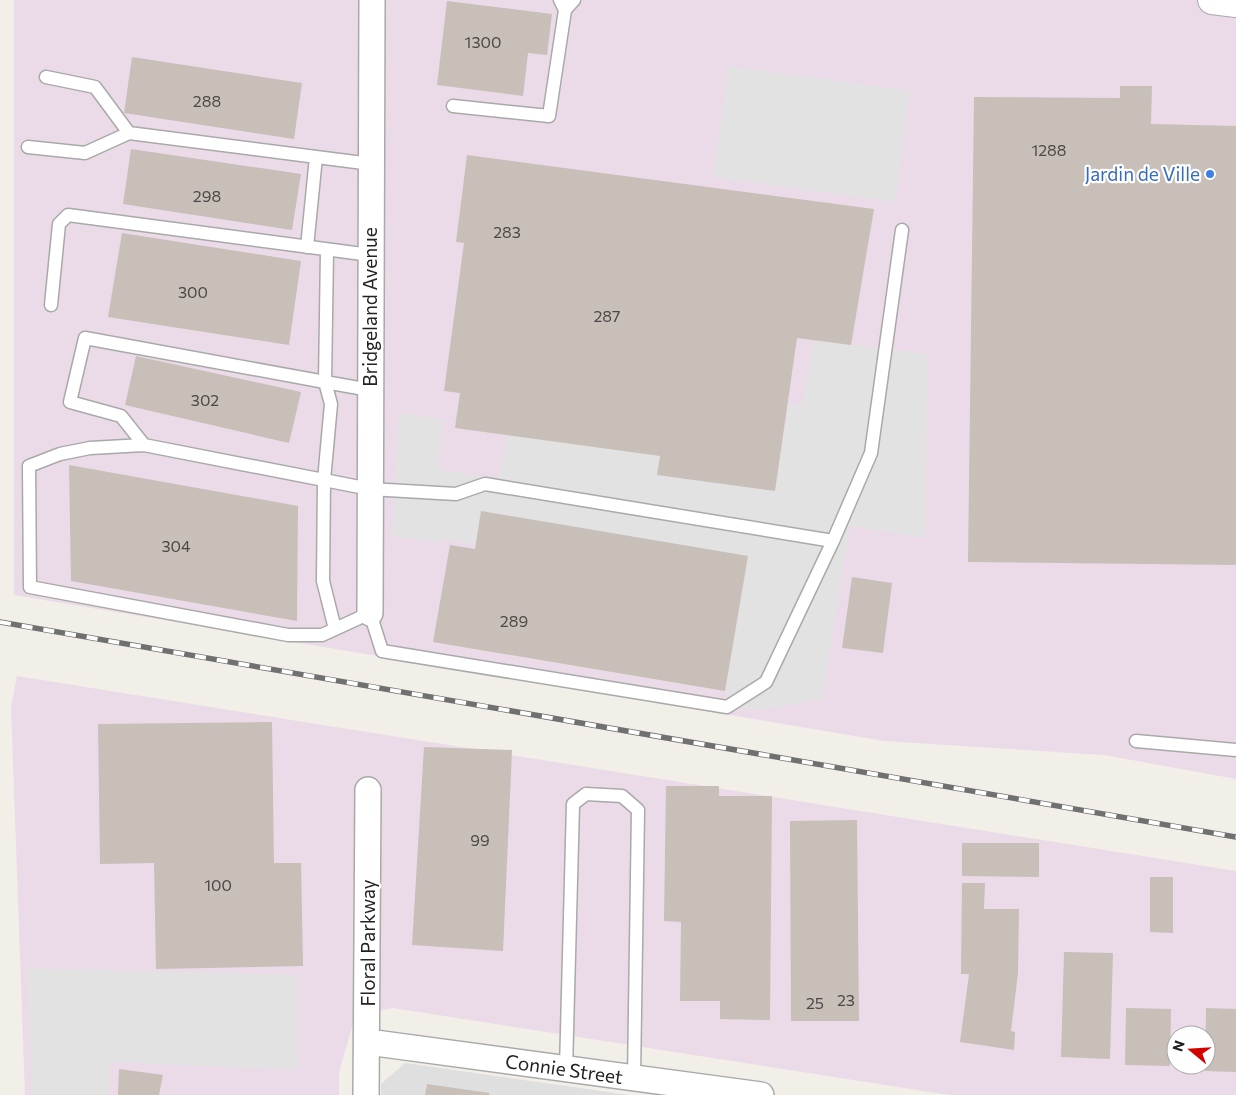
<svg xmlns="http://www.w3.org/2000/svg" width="1236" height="1095" font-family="Commissioner,sans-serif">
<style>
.residential{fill:#e0dfdf}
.industrial{fill:#ebdbe8;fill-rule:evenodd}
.parking{fill:#e2e2e2}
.building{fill:#c7bfb8}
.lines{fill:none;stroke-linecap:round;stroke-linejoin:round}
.service-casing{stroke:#a9a9a9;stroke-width:15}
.minor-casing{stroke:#a9a9a9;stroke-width:28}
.tertiary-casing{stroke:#a9a9a9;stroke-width:30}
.service{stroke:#fff;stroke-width:12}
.minor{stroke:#fff;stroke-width:25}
.tertiary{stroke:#fff;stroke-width:28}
.rail-casing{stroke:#707070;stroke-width:5.5}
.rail{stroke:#fff;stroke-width:4;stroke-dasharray:11;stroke-linecap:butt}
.shop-dot{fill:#3f7fe0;stroke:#fff;stroke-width:2}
.labels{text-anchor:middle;stroke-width:4.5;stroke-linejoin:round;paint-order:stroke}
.number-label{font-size:16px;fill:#4b4948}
.shop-label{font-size:19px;fill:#366cbe;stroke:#fff;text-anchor:end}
.street-label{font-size:19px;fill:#222;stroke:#fff}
</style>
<rect width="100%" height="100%" fill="#f2efe9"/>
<path class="residential" d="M405,1063L629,1095H381V1084Z"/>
<path class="industrial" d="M14,0H1236V779L1104,755L884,741L14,595Z
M17,676L1236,871V1095H949L393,1008L355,1016L339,1073V1095H25L11,707ZM1176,1035H1206V1065H1176Z"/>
<path class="parking" d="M729,66L910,91L895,202L713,177Z
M814,340L927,354L925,538L850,526L822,699L759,710L730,707L725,691L748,556L482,511L476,544L442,539L440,543L392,536L399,413L443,419L438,469L498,479L508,434L660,456L658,475L775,491L789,404L802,405Z
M27,968L297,975V1070L110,1062L109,1095H32Z"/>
<path class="building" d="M447,1L552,14L547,55L528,53L523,96L437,85Z
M132,57L302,83L294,139L124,113Z
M1120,86H1152L1151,124L1236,126V565L968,562L974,97L1120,98Z
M131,149L301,174L292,230L123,204Z
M467,155L874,209L851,345L797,338L775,491L657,475L660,456L455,428L460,393L444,391L464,243L456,242Z
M122,233L301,261L289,345L108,317Z
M136,356L301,392L289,443L125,405Z
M69,465L298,506L297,621L71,581Z
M481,511L748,556L725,691L433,642L450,545L475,549Z
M852,577L892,583L883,653L842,648Z
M272,722L274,863H301L303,966L156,969L154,863L100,864L98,724Z
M424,747L512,750L503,951L412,945Z
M666,786H719V796H772L770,1020L720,1019V1001H680L681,922L664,921Z
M857,820L859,1021H791L790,821Z
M962,843H1039V877L962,876Z
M1150,877H1173V933L1150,932Z
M962,883H985L984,909H1019L1018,973L1011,1031L1015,1032L1014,1050L960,1042L969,974H961Z
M1064,952L1113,953L1110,1059L1061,1057Z
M1126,1008L1171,1009L1170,1066L1125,1065Z
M1206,1008L1236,1009V1072L1205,1071Z
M119,1069L163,1075L159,1095H118Z
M427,1084L489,1093V1095H425Z"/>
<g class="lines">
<g class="service-casing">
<path id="service" d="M565,10L574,0
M46,77L95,87L129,133L371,164
M453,106L549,116L565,10L560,0
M28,147L85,153L129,133
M307,247L316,157
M327,250L325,382L370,390
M51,305L59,224L68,215L370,255
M144,445L90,448L60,454L29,466L30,587L288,635H322L370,613L382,651L727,707L766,682L833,541L485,484L456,494L370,489L144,445L121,416L70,402L85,338L325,382L331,404L324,480L323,581L335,629
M833,541L871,453L902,230
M1136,741L1236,750
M566,1069L573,804L586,794L622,796L638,810L634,1078"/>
</g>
<g class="minor-casing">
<path id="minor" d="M370,613L372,0
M368,1042L761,1095
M366,1095L368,790"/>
</g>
<g class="tertiary-casing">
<path id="tertiary" d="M1212,0L1236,3"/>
</g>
<use href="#service" class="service"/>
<use href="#minor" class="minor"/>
<use href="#tertiary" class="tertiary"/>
<g class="rail-casing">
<path id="rail" d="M0,622L1236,837"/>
</g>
<use href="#rail" class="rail"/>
</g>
<circle class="shop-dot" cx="1210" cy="174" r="5"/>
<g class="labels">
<g class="number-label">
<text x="483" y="48">1300</text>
<text x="207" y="107">288</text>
<text x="1049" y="156">1288</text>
<text x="207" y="202">298</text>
<text x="507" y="238">283</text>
<text x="193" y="298">300</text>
<text x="607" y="322">287</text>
<text x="205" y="406">302</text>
<text x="176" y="552">304</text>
<text x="514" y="627">289</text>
<text x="480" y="846">99</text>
<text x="218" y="891">100</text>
<text x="846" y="1006">23</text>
<text x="815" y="1009">25</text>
</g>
<g class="shop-label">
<text x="1200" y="181">Jardin de Ville</text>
</g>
<g class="street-label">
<text transform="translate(370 307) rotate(-90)" y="7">Bridgeland Avenue</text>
<text transform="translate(368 943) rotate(-90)" y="7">Floral Parkway</text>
<text transform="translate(564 1069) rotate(8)" y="7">Connie Street</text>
</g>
</g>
<g transform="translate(1191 1050) rotate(288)"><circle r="24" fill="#ffffff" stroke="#a7a7a7"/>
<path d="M0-4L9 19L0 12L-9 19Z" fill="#d40000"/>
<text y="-8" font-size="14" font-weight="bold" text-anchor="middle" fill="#222222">N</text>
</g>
</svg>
